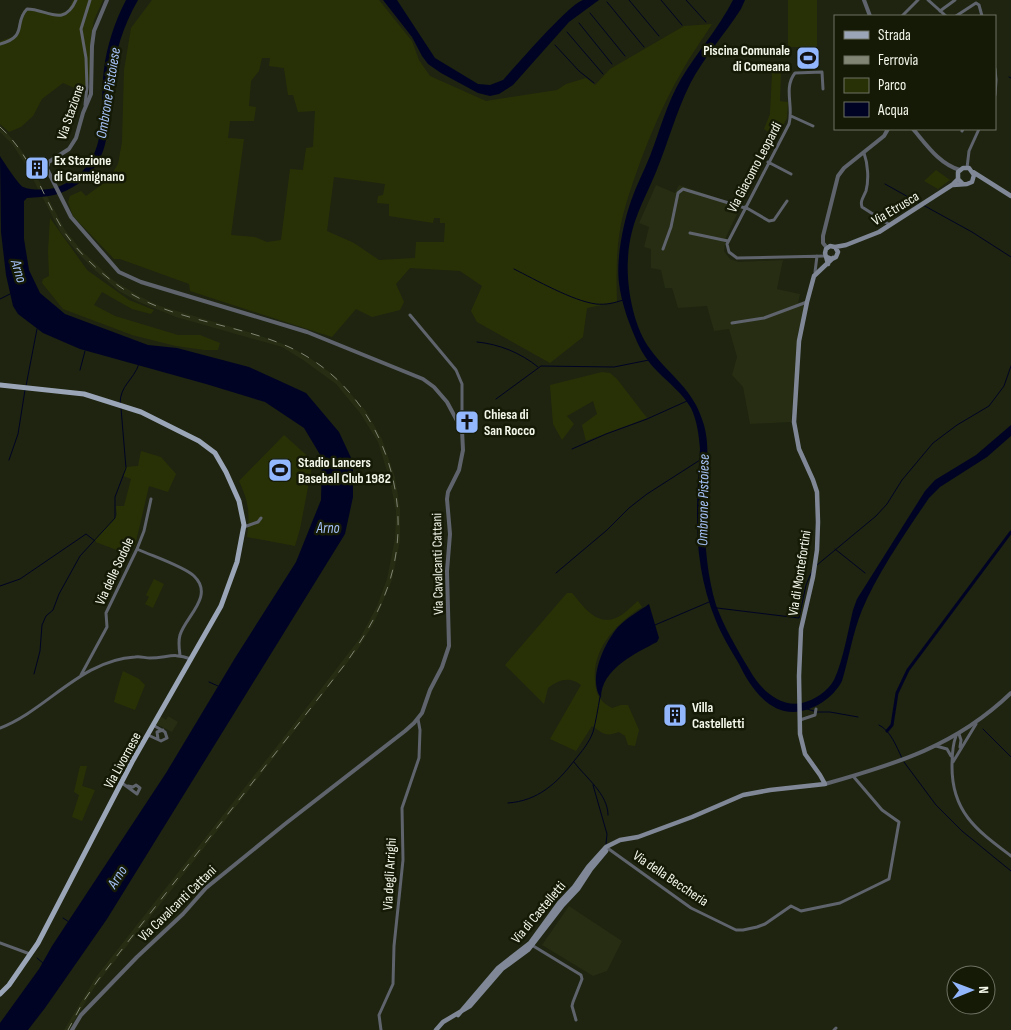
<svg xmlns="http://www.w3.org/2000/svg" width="1011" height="1030" font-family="'Sofia Sans Condensed',sans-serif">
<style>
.built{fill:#262d12}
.green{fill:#283106;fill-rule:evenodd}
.water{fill:#000324}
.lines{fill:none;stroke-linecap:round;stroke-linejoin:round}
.stream{stroke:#000324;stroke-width:1}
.canal{stroke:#000324;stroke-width:3}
.minor{stroke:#5e636c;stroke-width:3}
.tertiary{stroke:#5e636c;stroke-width:4}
.secondary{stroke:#808897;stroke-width:4.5}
.primary{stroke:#9ba5b8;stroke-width:5}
.rail{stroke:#808574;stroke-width:1;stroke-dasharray:9 9;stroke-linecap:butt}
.labels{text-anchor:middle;stroke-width:5;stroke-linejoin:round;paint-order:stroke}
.poi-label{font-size:14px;font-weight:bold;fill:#f3f7ea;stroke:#151a07;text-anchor:start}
.street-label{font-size:14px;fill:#f3f7ea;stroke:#151a07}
.water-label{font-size:15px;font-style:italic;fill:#a6c2f8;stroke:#151a07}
</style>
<rect width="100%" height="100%" fill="#1e2410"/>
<path class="built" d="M0,125L19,147L28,160L65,230L82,251L113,280L139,296L160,306L249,332L289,346L310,358L335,376L366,411L382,439L395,477L400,509V541L392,580L374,623L358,649L166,897L107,971L94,988L69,1030H64L96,977L274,750L360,638L377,606L387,579L395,539L396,511L390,481L378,442L360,413L336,384L303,360L282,347L176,317L139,302L119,291L97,272L78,253L61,233L24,162L12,144L0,132Z
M656,185L675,193L679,185L741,206L726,237L724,251L730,259L738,262L783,260L777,289L800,294L798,303L806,300L798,333L791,422L750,424L743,387L732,375L737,357L729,329L714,331L707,306L678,308L672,288H665L661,270L651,268V249L644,247L649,227L639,223Z
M160,716L166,720L168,716L178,722L172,732L156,724Z
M569,906L622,941L607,971L593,976L542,945Z"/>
<path class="green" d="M73,0H103L94,20L91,37V75L84,92L63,83L42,99L33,116L21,127L9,132L0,124V41L15,36C19,28 19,14 26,8C41,7 54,19 68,10Z
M152,0H379L412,41L419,60L430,76L486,101L557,90L566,84L586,78L595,85L610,69L684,26L712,24C702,40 690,56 681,73C658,112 635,171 623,215C616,243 616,273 617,302L587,308L583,337L550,363L477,322L471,311L482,286L460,271L410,268L396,284L404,302L400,310L372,317L356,309L332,337L190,291L189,284L120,259H114L73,216L68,202L70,196L81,191L86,196L108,180L118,164L122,142L124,70L131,28ZM262,58H270L269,66L284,68L288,95H293L298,112L315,111L313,147L306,148L303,170L290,169L281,240L267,242L255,237L231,235L244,139L228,138L230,121H254L256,107L249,106L251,81L259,71ZM334,177L385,184L383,195L378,196L377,203L389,204V216L433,223L434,218H440V223H445L444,242H416L415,258L379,260L354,243L327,231Z
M788,0H817V47H788Z
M781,72L780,101L788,102L787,118L777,137L764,129L770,114L772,73Z
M936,170L950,180L938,189L924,181Z
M50,218L87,270L129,300L154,310L151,314L132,309L102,292L94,305L115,316L178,335H200L220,343L218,350H204L176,346L132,335L63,309L42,283L43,279L49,276L48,251Z
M602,372L610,373L617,379L647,418L586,441L582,425L597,414L593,401L567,416L574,424L562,440L553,424L550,385Z
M284,435L313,461L300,529L295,546L247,537C250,514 249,502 239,481Z
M141,451L161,457L176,474L168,492L149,486L135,546L131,545L122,552L93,541L117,515L116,506H124L131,479L123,476L125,467L138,466Z
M154,579L164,584L153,608L145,604L149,597L146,595Z
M567,593H572C583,606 596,626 616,618C624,615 632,606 638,601L642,607C617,623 592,648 595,681C596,696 600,701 612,708L621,705H628L639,730L635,746L628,745L625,736L619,732C605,737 604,734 592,726L576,751L550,739L581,685C569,676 559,680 548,688L544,704L505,665Z
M123,671L139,679L145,685L135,710L114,702C117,691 119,682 123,671Z
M80,766H87L82,786L95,790L82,821L72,817L79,795L74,792Z"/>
<path class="water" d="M126,0H138C123,26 115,53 111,83C107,121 114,158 78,184C70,189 62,193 54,195C45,197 36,197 27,198L24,201V239L29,270L40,293L65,314L148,345L177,348L249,367L306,393L339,432L353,462V497L345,534L107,919L45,1008L28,1030H0V1023L39,969L52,946L166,773L235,658L296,562L321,500L322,458L304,428L265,402L206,384L80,349L43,333L18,314L13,306L6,275L1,232L0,156C3,161 18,184 23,187C30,190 41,190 49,189C58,188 67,183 74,178C110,154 99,106 104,69C107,45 115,21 126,0Z
M383,0H397L435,58L478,84L490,85L503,80C517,65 569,4 583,0C588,0 594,0 599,0L569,22L513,85L499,94L490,96L478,93L441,73L428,64L422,56L412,37Z
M733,0H745L741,9C725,34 704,57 690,84C676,112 668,143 656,172C643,203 630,223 628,258C626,285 633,326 650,349C671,378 693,387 704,425C711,450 705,476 705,502C704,537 706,571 716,605C724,627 737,649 749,669C759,688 779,708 802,703C815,700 828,691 834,680C843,661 848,631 853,610L857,599L925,491L935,480L976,455L1011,425V436L987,457L940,487L929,498C906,532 878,572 862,610C853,632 849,657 842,681C833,698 814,711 793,712C767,712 749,685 739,664C731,650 722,636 716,621C692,562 696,510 700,449C699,436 697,420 691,408C683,394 669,383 658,372C648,362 640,350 635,337C628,321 621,301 619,283C616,259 623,224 631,201C636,186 644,171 650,156C660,130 667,103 681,79C697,52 719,28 733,0Z
M649,604L659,638L657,642C636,653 601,669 601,698C587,679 605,642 618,627C627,618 639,611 649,604Z"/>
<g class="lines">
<path class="stream" d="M629,0L659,36
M661,0L682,25
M686,0L706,22
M607,2L644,47
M590,13L625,56
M579,23L612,64
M567,32L603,74
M555,45L579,71L594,83
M1009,77L1011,78
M885,184L919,203
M923,205L972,232L1011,257
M514,269C536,280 573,301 596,304C606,305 614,303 623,300
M0,299L10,294
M477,342C499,344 521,353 538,367
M80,370L85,351
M26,386L37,329
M496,399L541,366L614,367L649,360
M120,404C120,385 133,381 139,364
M572,449L606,434L647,419L687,401
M9,460L18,434L25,390
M835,549L865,573
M817,565L876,516L887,504L902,480L933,443L957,425L989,406L1004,386L1011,366
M556,573L607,530L629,508L647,494L700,460
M0,586L20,579L86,534L95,541
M717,608L799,618L806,585L812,571
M655,625L709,602
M34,674L40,651L42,625L46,616L53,610L59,594L80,556L115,518V497L126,468L121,408
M209,682L218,686
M807,709L817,712H830L858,717
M879,725C891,731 896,746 902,758
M983,729L1011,757
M574,762C586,778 608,794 608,815
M904,762L936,805L962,831L1011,871
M593,785L607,834L606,844
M508,803C538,801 557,783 574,761C582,751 589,743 593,732C596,721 598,708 600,697
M63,918L69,922
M37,958L43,963"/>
<path class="canal" d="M887,731L892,725L897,693L908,670L1011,532"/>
<path class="minor" d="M928,0L946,16
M940,11L955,0
M902,16L918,0
M956,16L976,3L979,5L982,16
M0,44C29,36 13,23 27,9C47,9 64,28 76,0
M995,69L996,80L995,95
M823,89L822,72L795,73C783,88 794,107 789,124L727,244L729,252L737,258L826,256
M85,105L87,87L86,58L81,29L90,0
M791,116L813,126
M962,131L963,129
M864,153C868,164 869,180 866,191C863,198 860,201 862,207L890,225
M768,162L791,174
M967,168L969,151L979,129
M745,207L769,221L774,220L787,201
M690,233L728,241
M663,249L671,227L678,193L683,189L745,208
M815,272L817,256
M410,315L456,370L462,384V429
M732,323L764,318L807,302
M244,527L258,522L261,518
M137,549C152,556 183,566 194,576C215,596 185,617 180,635C178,642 179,648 180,655
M81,675L107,627L106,613L137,549L144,531L151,499
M800,720L815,715L816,709
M0,728C47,710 81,660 135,657C140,656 145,658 150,658C167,658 173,652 191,659
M959,734L961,740L960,747
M148,735L161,741L167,738L165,732L153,725
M956,736C952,746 952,757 952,767C952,813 978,831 1011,856
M158,739L157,732L163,730
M936,746L947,749L951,756
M953,762L976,724
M122,783L137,794L140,788L136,785L133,787L128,786
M606,847L691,908L736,930H743L757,927L765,924L791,906L801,911L840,903L889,879L899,822L882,810L853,776
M0,943L30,954
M530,944L581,975L582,979L573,1002L572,1006L576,1020
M381,1030L379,1015L393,984L394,946L403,860L402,808L419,758L420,730L418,719
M834,1030L836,1028"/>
<path class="tertiary" d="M864,0L870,16
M913,129C926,144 939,164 960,170
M42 164a3 3 0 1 1 6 0a3 3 0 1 1-6 0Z
M47,163L69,149L76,138L83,113L91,94L92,46L94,31L107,0
M46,167L71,217L119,272L141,282L307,332L423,379L434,387L447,402L462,430L463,450L459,470L448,492L447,499L450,534L447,571L449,646L442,667L430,690L422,713L414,723L405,731L285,824L206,888L183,914L137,957L81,1015L72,1030
M827,248L823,243V236L838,176L844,168L884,136L888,129
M825,784C896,764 956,746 1011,693"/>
<path class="secondary" d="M973,172L1011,196
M953,185L967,184L972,182L974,175L969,168H963L958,172V179L962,183
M835,247L846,245L879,232L952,185L958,179
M827,257L832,259L836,257L838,252L835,247L830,246L826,249L825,253L828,264
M458,1015L498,968L530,943L559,903L574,887L588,867L606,847L620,840L638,837L692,817L743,795L770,790L825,784L820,775L805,754L800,734L799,676L801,629L813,577L817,550L818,522L817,492L813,480L799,449L794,422L799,341L807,302L814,276L833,258
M436,1030L443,1022L470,1006L502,969L528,950L562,906L578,889L591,869L606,851"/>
<path class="primary" d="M0,385L84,394L141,412L199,441L215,453L226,472L239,501L244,525L237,562L221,606L132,762L38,943L9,985L0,994"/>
<path class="rail" d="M0,127C31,155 42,195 63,230C76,250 97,270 116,284C166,321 233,322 289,347C375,386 417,491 390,580C381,610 364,637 346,663L98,980L83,1002L68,1030"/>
</g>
<defs>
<g id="stadium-square" transform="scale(1.25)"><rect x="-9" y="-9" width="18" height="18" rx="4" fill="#93b7fd" stroke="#151a07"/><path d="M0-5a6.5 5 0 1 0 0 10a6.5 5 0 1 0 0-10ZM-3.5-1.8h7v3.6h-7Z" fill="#111"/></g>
<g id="building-square" transform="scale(1.25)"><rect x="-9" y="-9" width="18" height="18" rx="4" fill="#93b7fd" stroke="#151a07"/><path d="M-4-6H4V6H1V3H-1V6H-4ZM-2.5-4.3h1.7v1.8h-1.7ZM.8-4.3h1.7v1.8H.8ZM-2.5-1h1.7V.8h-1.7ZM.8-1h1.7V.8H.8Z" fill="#111"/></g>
<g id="church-square" transform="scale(1.25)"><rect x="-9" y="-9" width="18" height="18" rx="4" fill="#93b7fd" stroke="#151a07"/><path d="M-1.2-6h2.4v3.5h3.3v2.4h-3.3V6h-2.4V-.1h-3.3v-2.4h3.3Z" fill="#111"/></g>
</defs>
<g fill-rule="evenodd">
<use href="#stadium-square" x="808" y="58"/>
<use href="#building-square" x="37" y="168"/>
<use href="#church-square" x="467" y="422"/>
<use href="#stadium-square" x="280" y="470"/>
<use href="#building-square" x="675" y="715"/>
</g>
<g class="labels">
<g class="poi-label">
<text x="790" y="55" text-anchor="end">Piscina Comunale<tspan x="790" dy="16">di Comeana</tspan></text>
<text x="54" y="165">Ex Stazione<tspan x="54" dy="16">di Carmignano</tspan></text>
<text x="484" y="419">Chiesa di<tspan x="484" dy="16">San Rocco</tspan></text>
<text x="298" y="467">Stadio Lancers<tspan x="298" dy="16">Baseball Club 1982</tspan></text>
<text x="692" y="712">Villa<tspan x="692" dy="16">Castelletti</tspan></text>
</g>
<g class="street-label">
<text transform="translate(70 112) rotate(-71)" y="5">Via Stazione</text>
<text transform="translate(754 167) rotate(-62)" y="5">Via Giacomo Leopardi</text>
<text transform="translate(895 208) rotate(-31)" y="5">Via Etrusca</text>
<text transform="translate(437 564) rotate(-91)" y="5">Via Cavalcanti Cattani</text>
<text transform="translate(114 571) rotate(-65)" y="5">Via delle Sodole</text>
<text transform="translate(799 573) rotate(-81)" y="5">Via di Montefortini</text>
<text transform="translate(122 760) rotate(-61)" y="5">Via Livornese</text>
<text transform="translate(389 874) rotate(-87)" y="5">Via degli Arrighi</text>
<text transform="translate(671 878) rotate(34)" y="5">Via della Beccheria</text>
<text transform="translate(177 903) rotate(-44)" y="5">Via Cavalcanti Cattani</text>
<text transform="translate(538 912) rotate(-50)" y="5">Via di Castelletti</text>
</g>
<g class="water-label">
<text transform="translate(108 93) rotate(-81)" y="5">Ombrone Pistoiese</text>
<text transform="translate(19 271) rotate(73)" y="5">Arno</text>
<text transform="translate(703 500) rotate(-89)" y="5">Ombrone Pistoiese</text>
<text x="328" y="533">Arno</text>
<text transform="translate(117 877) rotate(-58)" y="5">Arno</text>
</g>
</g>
<rect x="834" y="15" width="162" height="115" fill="#151a07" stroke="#6e7262"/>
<rect x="844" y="31" width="25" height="8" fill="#9ba5b8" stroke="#6e7262"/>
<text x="878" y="40" font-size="15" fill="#f3f7ea">Strada</text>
<rect x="844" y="56" width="25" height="8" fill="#808574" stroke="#6e7262"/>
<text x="878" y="65" font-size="15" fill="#f3f7ea">Ferrovia</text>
<rect x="844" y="78" width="25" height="15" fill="#283106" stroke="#6e7262"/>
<text x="878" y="90" font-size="15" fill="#f3f7ea">Parco</text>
<rect x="844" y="102" width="25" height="15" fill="#000324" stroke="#6e7262"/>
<text x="878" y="115" font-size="15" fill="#f3f7ea">Acqua</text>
<g transform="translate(971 990) rotate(89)"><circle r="24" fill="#151a07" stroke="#6e7262"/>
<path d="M0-4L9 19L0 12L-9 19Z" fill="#93b7fd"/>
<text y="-8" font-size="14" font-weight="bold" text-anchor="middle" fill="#f3f7ea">N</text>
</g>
</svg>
